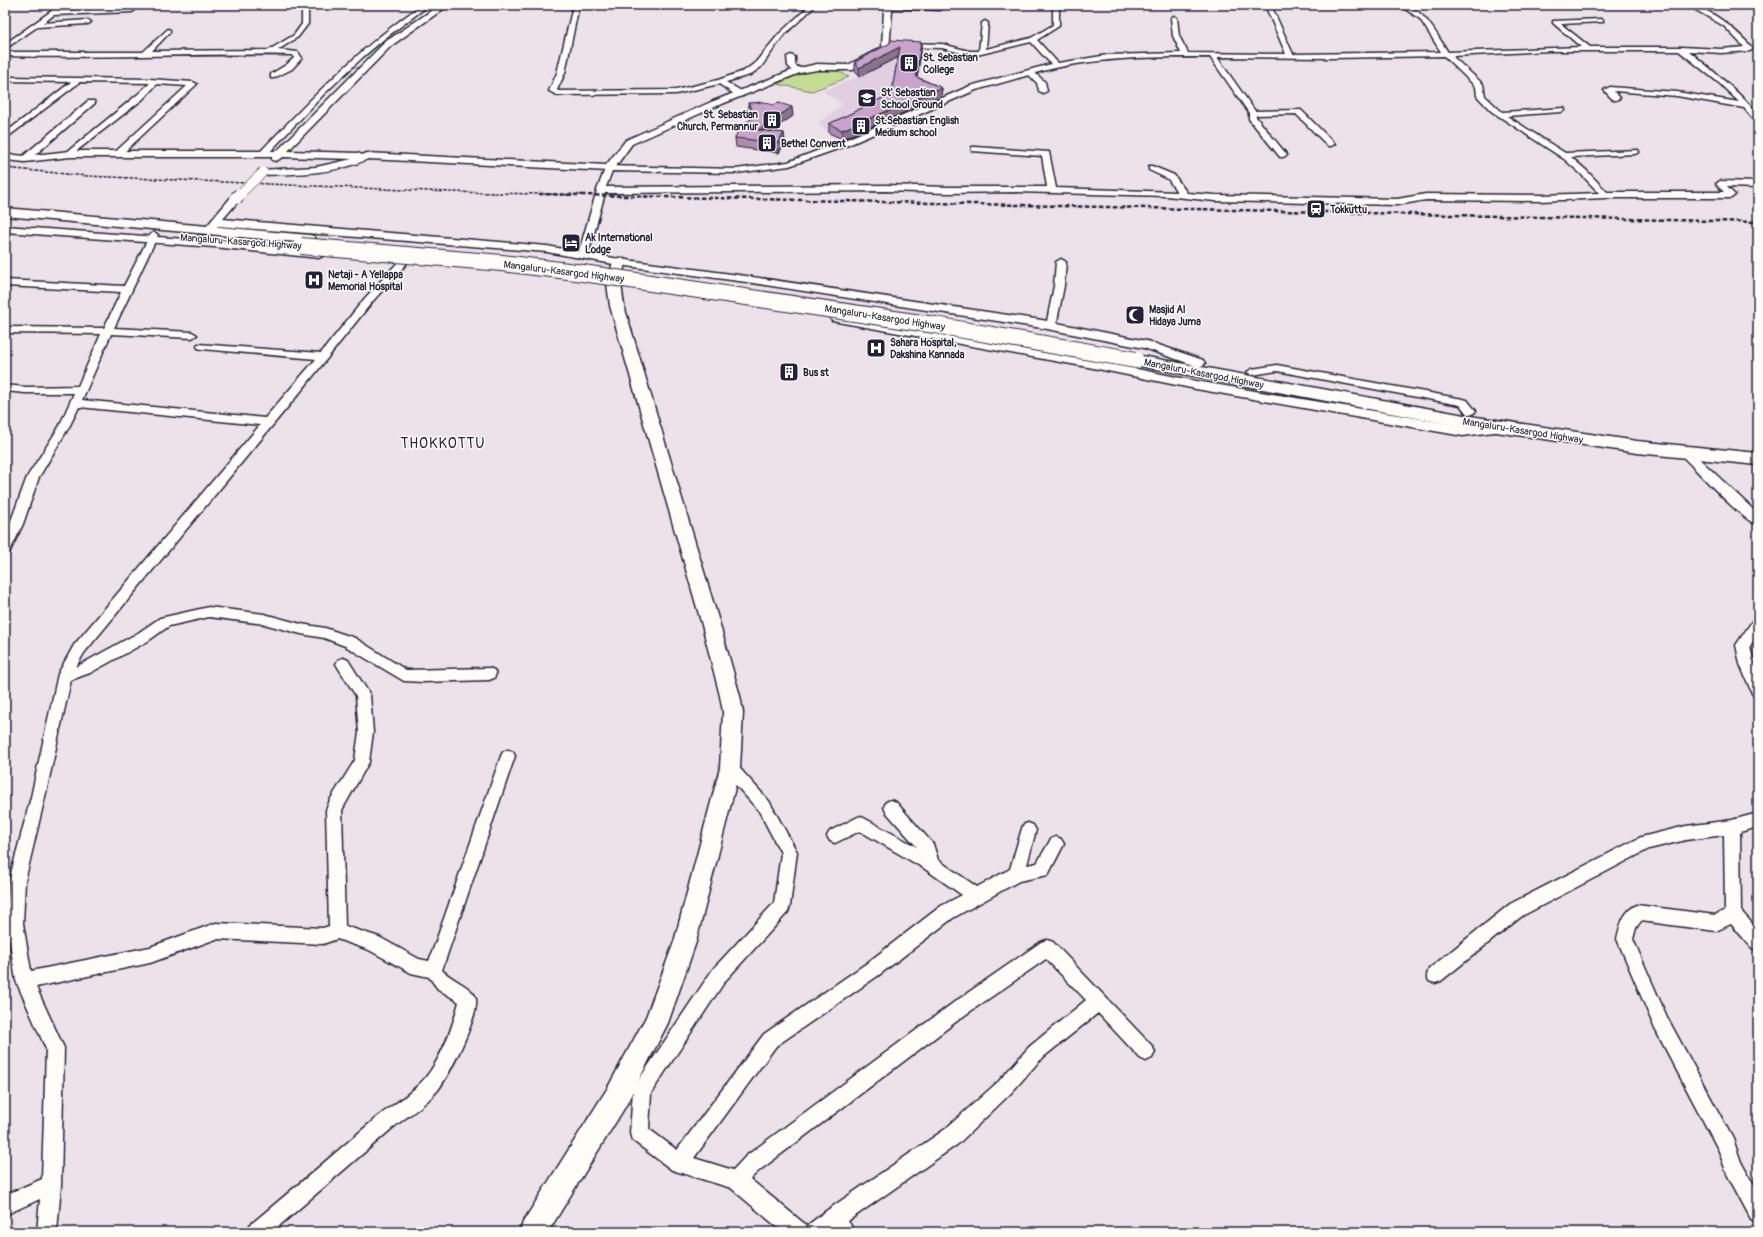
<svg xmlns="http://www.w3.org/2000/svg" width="1763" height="1237" font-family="Pangolin,sans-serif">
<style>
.built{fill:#e2cee1}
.green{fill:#c4dd93;stroke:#738067}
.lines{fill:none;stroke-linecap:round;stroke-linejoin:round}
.minor-casing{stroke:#22223b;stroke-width:3}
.tertiary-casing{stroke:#22223b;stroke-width:3}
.secondary-casing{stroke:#22223b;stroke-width:3}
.trunk-casing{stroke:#22223b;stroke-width:3}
.minor{fill:#fdfcf7;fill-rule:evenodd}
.tertiary{fill:#fdfcf7;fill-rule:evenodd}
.secondary{fill:#fdfcf7;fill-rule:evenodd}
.trunk{fill:#fdfcf7;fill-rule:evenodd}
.rail-far1{stroke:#22223b;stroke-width:1.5;stroke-dasharray:3.5 1.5;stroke-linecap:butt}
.rail{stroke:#22223b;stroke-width:2.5;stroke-dasharray:4.5 2.5;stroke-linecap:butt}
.tertiary-bridge-far1-casing{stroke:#22223b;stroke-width:10;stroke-linecap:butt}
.tertiary-bridge-casing{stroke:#22223b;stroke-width:14;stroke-linecap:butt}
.trunk-bridge-casing{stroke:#22223b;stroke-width:18;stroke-linecap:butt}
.tertiary-bridge-far1{stroke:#fdfcf7;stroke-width:9}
.tertiary-bridge{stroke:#fdfcf7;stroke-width:12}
.trunk-bridge{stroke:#fdfcf7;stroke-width:16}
.wall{fill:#ad8caf;stroke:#22223b}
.shaded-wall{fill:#8d728e;stroke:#22223b}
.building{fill:#c9a3cb;stroke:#22223b}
.labels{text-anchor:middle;stroke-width:3;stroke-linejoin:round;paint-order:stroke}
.far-poi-label{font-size:10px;font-weight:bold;fill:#22223b;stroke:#fdfcf7;text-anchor:start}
.far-street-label{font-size:10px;fill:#22223b;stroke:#fdfcf7}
.quarter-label{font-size:14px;letter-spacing:1px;fill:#22223b;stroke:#fdfcf7}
</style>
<rect width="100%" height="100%" fill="#ede1ea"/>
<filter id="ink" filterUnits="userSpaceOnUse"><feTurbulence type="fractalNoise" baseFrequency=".025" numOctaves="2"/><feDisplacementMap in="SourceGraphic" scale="8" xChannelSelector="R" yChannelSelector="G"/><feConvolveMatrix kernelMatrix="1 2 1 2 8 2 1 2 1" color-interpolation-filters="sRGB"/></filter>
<g filter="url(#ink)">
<path class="built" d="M900,56L906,89L878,110L829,133L818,123L843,104L822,91L861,76Z"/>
<path class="green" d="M818,69L838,71L849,77L812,91L777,84L795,76Z"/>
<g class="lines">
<g class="minor-casing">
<path id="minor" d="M302,5H308V24L298,37L278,50L298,52L302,58L292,69L274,78H271V74L286,65L294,58L293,55C197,53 101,59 5,56V52H143L168,29L170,30V32L152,51L269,50L294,35L302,24Z
M422,5H429L384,39L363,57L323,95L266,156H260V152C311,99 361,46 422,5Z
M576,5H582L578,10L565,73L557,90L558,91L676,90L718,80L744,71L755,63L779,34L808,7L813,8L783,36L761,67L750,75L726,82L743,92V96H737L719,84L676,94L557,95L549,91L557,73L572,10Z
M887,5L940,6L943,8L940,10L890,8L888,7Z
M1053,5H1059V26L1037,40L1058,63L1108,55L1181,53L1173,36L1171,18L1174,16L1177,18L1179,36L1188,53L1286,54L1265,5H1271L1293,54L1441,52L1420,19L1399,5C1423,5 1436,34 1448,52L1581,47L1553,23V21L1601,19L1603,20V22L1561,24L1590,47H1681L1721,49L1744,47L1724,26L1687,5C1708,5 1740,33 1753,49L1750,51L1721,53L1689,51C1713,71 1738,91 1758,114V121H1755L1744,108L1677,96L1614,91L1620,98L1616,100H1613L1604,90L1610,87L1677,92L1739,102L1719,83L1679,51H1549L1452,56L1483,84L1485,96L1502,112L1564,108L1565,110L1561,112L1507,116L1565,153L1638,150L1639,152L1635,154L1571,157L1587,171L1607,192H1724L1716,184L1720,181L1758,182V188L1727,187L1735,195L1731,198H1605L1541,201L1426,200L1397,205L1215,201L1166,196L1016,192L946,193L886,191L605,193L588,255L583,258L578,255L597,190L606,166L736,169L788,162L840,142L970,86L1051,64L1031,42L977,55H969L942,48L905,47L902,45L905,43L942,44L969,51H979L982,23L985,21L988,23L986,49L1031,38L1053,25ZM1444,56L1476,87L1477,96L1491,111L1564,159L1581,174L1599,193L1541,195L1426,194L1397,199L1215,195L1187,193L1174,175L1152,166H1149V170L1168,179L1177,192L1056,188L1049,152L975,147H972V151L1042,156L1047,187H946L886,185L606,187L612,171L736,173L789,166L846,146L976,90L1029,75L1037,83L1039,91L1043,93L1047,91L1045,82L1035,73C1092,57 1151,57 1210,57L1249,113V119L1280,157H1283L1287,155L1256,117V115L1296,114L1328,146H1331L1335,144L1301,110L1255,111L1217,57L1332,58Z
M57,7L62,8L59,11L132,8L135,10L132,12L54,15L43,23L88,20L91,22L88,24L37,27L5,49V44Z
M791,55L795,57V65L801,69V73H795L788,66L787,57Z
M5,77L150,79L193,82L197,84L120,156H114L113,154L187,86L157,84L143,99L70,156H67V152L137,95L150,83L80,82L5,139V133L71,82L5,81Z
M88,101H94L95,103L28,161H22V157Z
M154,232L158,235L114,328L192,332L197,335L192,338L111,334L82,400L265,418L316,359L202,349L198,348L197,346L198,344L321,353L365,298L401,259L404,258L409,261L372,302L306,385L84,653L76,667L138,633L160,618L209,607L264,614L301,624L325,628L355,638L406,670L489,668L494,670L496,674L494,678L489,680L423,682L404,681L345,646L324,638L301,634L264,624L209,617L169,626L148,641L90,673L71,680L45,797L25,881L23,923L31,971L150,947L216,923L323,928L329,926L326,810L330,800L355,760L359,732L356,696L336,664L338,660L343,658L348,660L370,695L373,732L369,762L342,810L345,926L379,937L419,959L429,961L501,756L503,752L508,750L513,752L515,756L442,970C450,979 475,988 476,999C479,1016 449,1076 438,1090C424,1107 405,1117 389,1131C350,1165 311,1198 272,1232H247L250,1225C292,1190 333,1155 375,1119C392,1105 412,1094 426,1077C443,1055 452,1029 459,1002L438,989L429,977L411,973L369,950L337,939L323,944L216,939L150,963L36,987L64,1048L61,1185L57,1232H37L40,1199L5,1215V1195L42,1179L46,1049L16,981L7,923L9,881L31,797L58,674L74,645L260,425L79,407L69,427L39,477L23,524L9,553L5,555V537L27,477L59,427L74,393H25L5,391V385L25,387L78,386L101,334L5,333V327L104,328L121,292L5,286V280L124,286L150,235Z
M1061,259L1066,262L1064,286L1056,326L1051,329L1046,326L1054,286L1056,262Z
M1277,365L1463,399L1467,400L1476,411L1471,415L1467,414L1460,405L1277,371L1252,375L1247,372L1252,369Z
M1686,449L1690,450L1758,514V525C1742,521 1697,470 1682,456L1680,453L1682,450Z
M1758,619V634L1750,646L1754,664L1758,674V697L1753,695L1751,691L1740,664L1736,645L1753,620Z
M730,762L735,763L769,801L797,852L790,906L788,912L725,981L651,1093L649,1129L677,1150L764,1034L867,963L941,906L962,895L925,869L860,831L835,843L830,841L827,836L830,831L860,816L917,847L886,812L884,807L886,802L891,800L896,802L933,844L938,860L977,887L1010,869L1023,825L1028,823L1033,825L1036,830L1027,865L1037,863L1051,839L1056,837L1061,839L1064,844L1048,875L1019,881L953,918L879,975L776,1046L694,1158L733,1170L746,1156L953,1003L1041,942L1047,940L1053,942L1152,1046L1155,1052L1152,1058L1146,1061L1140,1058L1098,1013L1041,1059L1011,1093L958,1144L848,1221L855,1232H783L731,1188L672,1170L632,1140L630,1133L633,1090L636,1084L713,969L774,903L781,853L759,811L725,773L723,768L725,763ZM1046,959L1086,1000L1029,1047L999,1081L944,1130L826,1211L808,1225L807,1228L806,1225L750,1179L760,1170L965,1015Z
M1758,813V827L1740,832L1741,911L1758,930V950L1752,948L1731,924L1716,931L1641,921L1636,928L1633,939L1667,1017L1733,1139L1741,1162L1758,1193V1222L1751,1219L1727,1174L1719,1151L1655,1029L1617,939C1620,926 1623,911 1637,905L1715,915L1725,910L1724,835L1686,840L1649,849L1522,916L1441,981L1435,983L1429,981L1427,975L1429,969L1510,904L1641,837L1686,826L1732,820Z"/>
</g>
<g class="tertiary-casing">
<path id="tertiary" d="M440,5H449L391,46L288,151L358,153L362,155L367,153L606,165L626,140L711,102L795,69L817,64L848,65L882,47L884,11L886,5H894L892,11L889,50L853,70H817L800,73L717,106L632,144L613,170L609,171L368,159C335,174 299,174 263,175L258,172L259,170L316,167L352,159L283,157L276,161L272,160V157H70L25,162L5,160V154L25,156L70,151H277L385,42Z
M236,195L241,198L223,219L547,246L619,259L746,276L1042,320L1147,341L1203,360L1205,363L1203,366L1199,367L1144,348L1042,328L746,282L619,265L547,252L218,226L215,229H207L206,227L232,196Z
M5,226L199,240L197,238L199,236H207L217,241L319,252L325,255L319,258L214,247L5,232Z
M836,314L1088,359L1196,381L1463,426L1502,423L1507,424L1509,427L1507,430L1502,431L1463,436L1196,389L1088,367L832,321L830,318L832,315Z"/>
</g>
<g class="secondary-casing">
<path id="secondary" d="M619,258L624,259L625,262L621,284L624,306L720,625L740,696L743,712L740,768L696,942L668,1023L625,1107L548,1232H520L523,1222L607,1089L646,1017L674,942L720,768L723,712L720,696L702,625L610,306L607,284L613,262L614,259Z"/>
</g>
<g class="trunk-casing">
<path id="trunk" d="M5,208L309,235L314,236L316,239L314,242L309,243L5,216Z
M1136,355L1470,416L1637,441L1758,453V465L1637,453L1470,428L1130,364L1128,360L1130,356Z"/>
</g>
<use href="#minor" class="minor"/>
<use href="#tertiary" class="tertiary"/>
<use href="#secondary" class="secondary"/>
<use href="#trunk" class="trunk"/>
<path class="rail-far1" d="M5,168L87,176L451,192L583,195"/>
<path class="rail" d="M539,194L1758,222"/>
<g class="tertiary-bridge-far1-casing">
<path id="tertiary-bridge-far1" d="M239,195L263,172"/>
</g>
<g class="tertiary-bridge-casing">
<path id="tertiary-bridge" d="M236,198L240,194"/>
</g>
<g class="trunk-bridge-casing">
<path id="trunk-bridge" d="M301,246L502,263L576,272L935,325L1136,360"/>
</g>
<use href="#tertiary-bridge-far1" class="tertiary-bridge-far1"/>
<use href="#tertiary-bridge" class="tertiary-bridge"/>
<use href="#trunk-bridge" class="trunk-bridge"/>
</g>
<path class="wall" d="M921,42V51L917,77L942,88L941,97L842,139L829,133V124L891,94L898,57L859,77L855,71V62Z
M748,103L793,116L770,131L784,133L785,142L779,153L736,147L735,138L752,118L749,112Z"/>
<path class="shaded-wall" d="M921,42V51L916,86V77Z
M900,47V56L859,77V68Z
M942,88L941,97L842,139V130Z
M792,107L793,116L759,139L758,130Z
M784,133L785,142L779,153L778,143Z"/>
<path class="building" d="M891,40L921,42L916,77L942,88L842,130L829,124L891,94L900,47L859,68L855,62L890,43Z
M763,102L773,105L779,103L792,107L758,130L784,133L778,143L735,138L740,126L756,116L748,103Z"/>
</g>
<defs>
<g id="building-square" transform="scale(1)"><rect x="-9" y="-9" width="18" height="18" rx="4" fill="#22223b" stroke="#fdfcf7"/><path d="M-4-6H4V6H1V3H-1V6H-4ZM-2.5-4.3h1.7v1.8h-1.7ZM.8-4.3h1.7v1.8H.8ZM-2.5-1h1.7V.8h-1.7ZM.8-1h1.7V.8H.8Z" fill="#fff"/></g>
<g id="school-square" transform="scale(1)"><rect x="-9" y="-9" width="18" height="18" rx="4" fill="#22223b" stroke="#fdfcf7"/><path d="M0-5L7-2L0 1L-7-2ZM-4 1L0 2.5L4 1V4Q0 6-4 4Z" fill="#fff"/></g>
<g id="station-square" transform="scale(1)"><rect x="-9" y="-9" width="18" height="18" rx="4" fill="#22223b" stroke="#fdfcf7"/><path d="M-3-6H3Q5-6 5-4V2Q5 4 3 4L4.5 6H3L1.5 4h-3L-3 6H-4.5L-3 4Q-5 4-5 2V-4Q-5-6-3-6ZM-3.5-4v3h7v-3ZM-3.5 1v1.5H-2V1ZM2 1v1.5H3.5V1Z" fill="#fff"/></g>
<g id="hotel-square" transform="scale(1)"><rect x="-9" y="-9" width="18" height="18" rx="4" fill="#22223b" stroke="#fdfcf7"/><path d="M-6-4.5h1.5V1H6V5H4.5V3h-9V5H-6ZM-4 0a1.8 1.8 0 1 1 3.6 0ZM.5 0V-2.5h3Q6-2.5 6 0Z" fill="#fff"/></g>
<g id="hospital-square" transform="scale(1)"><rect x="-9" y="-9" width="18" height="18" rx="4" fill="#22223b" stroke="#fdfcf7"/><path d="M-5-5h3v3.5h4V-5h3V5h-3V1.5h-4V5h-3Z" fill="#fff"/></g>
<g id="mosque-square" transform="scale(1)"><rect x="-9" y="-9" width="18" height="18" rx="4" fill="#22223b" stroke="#fdfcf7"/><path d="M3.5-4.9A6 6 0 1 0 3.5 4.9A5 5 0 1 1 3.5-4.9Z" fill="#fff"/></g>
</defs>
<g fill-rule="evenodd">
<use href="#building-square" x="909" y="63"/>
<use href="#school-square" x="867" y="98"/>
<use href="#building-square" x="772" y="120"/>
<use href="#building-square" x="861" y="126"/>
<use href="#building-square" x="767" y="143"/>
<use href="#station-square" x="1316" y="209"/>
<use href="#hotel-square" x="571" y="243"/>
<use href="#hospital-square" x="314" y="280"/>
<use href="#mosque-square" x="1135" y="315"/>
<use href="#hospital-square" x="876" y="348"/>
<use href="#building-square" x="789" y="372"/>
</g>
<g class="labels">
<g class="far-poi-label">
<text x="923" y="61">St. Sebastian<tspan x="923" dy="12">College</tspan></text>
<text x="881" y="96">St' Sebastian<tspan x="881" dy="12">School Ground</tspan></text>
<text x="758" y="118" text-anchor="end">St. Sebastian<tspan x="758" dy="12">Church, Permannur</tspan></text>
<text x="875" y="124">St.Sebastian English<tspan x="875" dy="12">Medium school</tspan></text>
<text x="781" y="147">Bethel Convent</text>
<text x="1330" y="213">Tokkuttu</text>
<text x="585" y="241">Ak International<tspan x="585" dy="12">Lodge</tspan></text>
<text x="328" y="278">Netaji - A Yellappa<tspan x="328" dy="12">Memorial Hospital</tspan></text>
<text x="1149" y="313">Masjid Al<tspan x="1149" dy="12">Hidaya Juma</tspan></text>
<text x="890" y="346">Sahara Hospital,<tspan x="890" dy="12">Dakshina Kannada</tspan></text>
<text x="803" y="376">Bus st</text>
</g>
<g class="far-street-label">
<text transform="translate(241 241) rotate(4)" y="4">Mangaluru-Kasargod Highway</text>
<text transform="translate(564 271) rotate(7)" y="4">Mangaluru-Kasargod Highway</text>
<text transform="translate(885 317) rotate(9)" y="4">Mangaluru-Kasargod Highway</text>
<text transform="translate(1204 373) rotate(11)" y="4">Mangaluru-Kasargod Highway</text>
<text transform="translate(1523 430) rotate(9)" y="4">Mangaluru-Kasargod Highway</text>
</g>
<g class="quarter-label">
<text x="443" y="448">THOKKOTTU</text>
</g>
</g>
<rect width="1763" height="1237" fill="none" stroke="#fdfcf7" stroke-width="20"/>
<rect x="10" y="10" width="1743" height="1217" fill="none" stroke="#22223b" stroke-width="1.5" filter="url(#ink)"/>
</svg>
